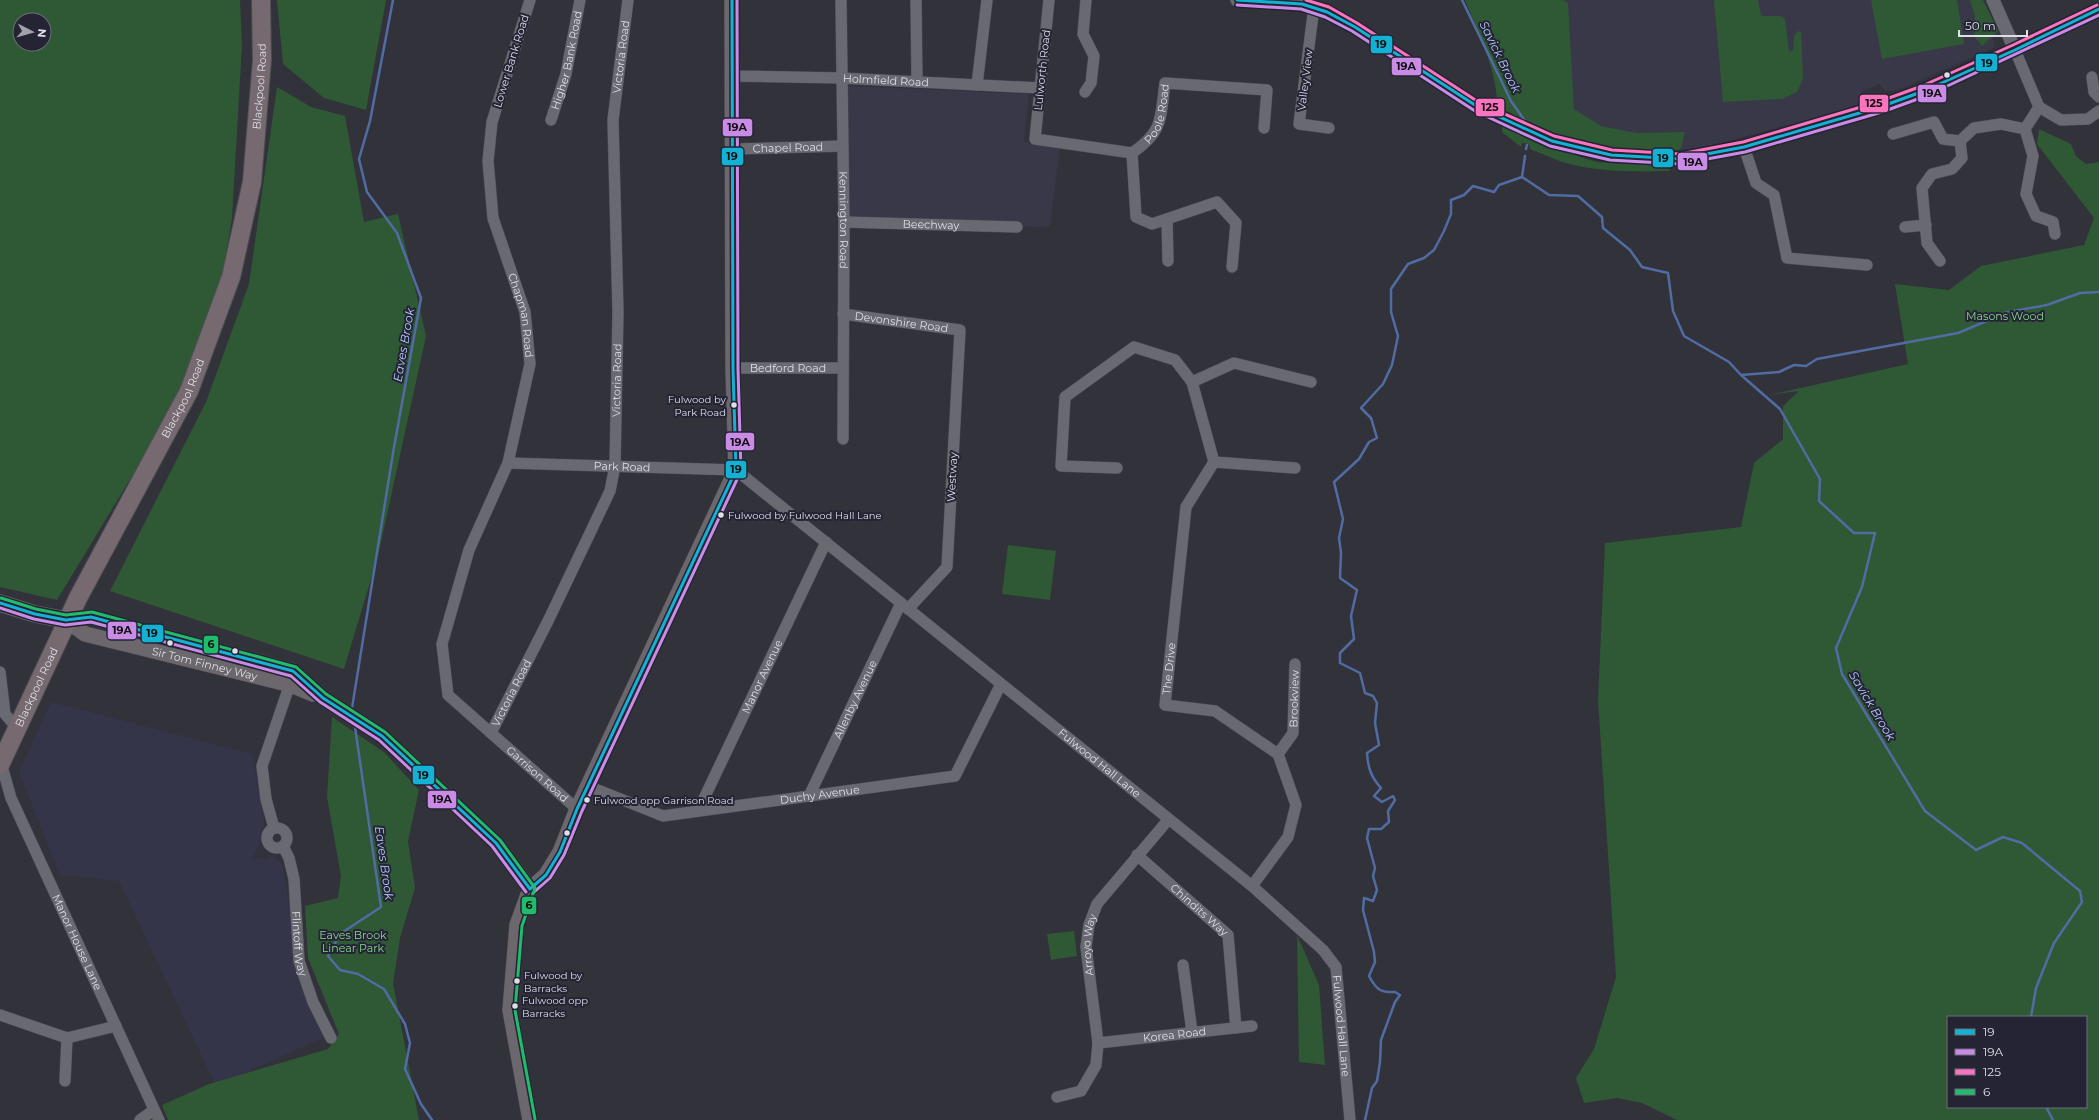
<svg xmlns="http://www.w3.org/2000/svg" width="2099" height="1120" font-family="Montserrat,sans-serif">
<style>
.built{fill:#35354a}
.education{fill:#393848}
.green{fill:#2f5835;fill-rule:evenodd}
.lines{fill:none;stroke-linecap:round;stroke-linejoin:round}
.stream{stroke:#516ca3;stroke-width:2.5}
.minor-casing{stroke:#4e4e56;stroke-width:12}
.tertiary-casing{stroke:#4e4e56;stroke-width:14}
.secondary-casing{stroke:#4e4e56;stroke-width:16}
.primary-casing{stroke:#4e4e56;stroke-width:18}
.trunk-casing{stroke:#4e4e56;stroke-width:20}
.minor{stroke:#696971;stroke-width:11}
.tertiary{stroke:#696971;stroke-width:13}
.secondary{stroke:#6b676d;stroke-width:15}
.primary{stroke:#72686e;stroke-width:17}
.trunk{stroke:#76696f;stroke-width:18}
.bus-1-casing{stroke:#242434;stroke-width:6}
.bus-2-casing{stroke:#242434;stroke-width:6}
.bus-3-casing{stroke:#242434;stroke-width:6}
.bus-4-casing{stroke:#242434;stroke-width:6}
.bus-1{stroke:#13b2d5;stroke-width:3}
.bus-2{stroke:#ca8be6;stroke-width:3}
.bus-3{stroke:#fc73be;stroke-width:3}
.bus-4{stroke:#20bc6c;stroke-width:3}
.bus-dot{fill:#dfdfea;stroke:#242434;stroke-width:1.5}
.labels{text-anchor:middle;stroke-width:4;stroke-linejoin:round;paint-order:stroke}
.bus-label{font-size:10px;fill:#dfdfea;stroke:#242434;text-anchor:start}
.street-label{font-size:11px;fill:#dfdfea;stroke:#242434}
.park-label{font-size:11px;fill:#85d68d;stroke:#242434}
.water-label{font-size:12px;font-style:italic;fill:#b1ccff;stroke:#242434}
.line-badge{stroke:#242434;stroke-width:1.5}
.pale-badge-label{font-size:11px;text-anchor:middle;font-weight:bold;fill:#111}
</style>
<rect width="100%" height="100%" fill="#32323b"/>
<path class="built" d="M51,702L252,754L264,818L263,837L252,859H265L273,856L282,864L290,912L298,974L334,1033L216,1086L119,881L60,875L19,772Z"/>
<path class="education" d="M1466,0H1983L2000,34L1993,38L1995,47L1896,91H1885L1879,84L1862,91L1861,102L1851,108L1706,147L1668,151L1623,150L1593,146L1556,136L1529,126Z
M848,86L1029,94L1024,142L1060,146L1050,226L1041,227L848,219Z"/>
<path class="green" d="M0,0H240L242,45L232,218L221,285L182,388L157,435L57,600L0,587ZM20,20H44V44H20Z
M277,0H386L366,110L324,98L283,64Z
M1465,0H1563L1568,3L1574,109L1601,126L1636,133L1685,132L1681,148L1678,150C1606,153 1545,137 1485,98L1497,99C1494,64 1478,32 1465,0Z
M1714,0H1758L1761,15C1769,19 1777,12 1785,19L1789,51L1793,50L1794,36L1798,31L1801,32L1803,79L1797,92L1782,99L1723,102Z
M1871,0H1957L1964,44L1882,59Z
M1970,0H1983L1998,31L1982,46L1974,36L1975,16Z
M277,87L311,107L345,116L364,222L398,214L426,336L378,556L344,669L110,591L206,402L249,284Z
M1502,127H1506L1545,145L1596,162L1671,166L1669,171C1634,172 1596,172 1562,162C1551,158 1541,153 1530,149L1529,144L1522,143L1521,147L1502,132Z
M2039,129L2071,144L2076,156L2086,164L2099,162V1120H1677L1642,1103L1617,1098L1584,1103L1576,1078L1594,1049L1616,977L1598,700L1605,543L1741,527L1754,463L1783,439V406L1799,391L1769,395L1908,364L1895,284L1949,290L1981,266L2084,245L2094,218L2037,144ZM1948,1017H2086V1107H1948Z
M1008,545L1056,551L1050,600L1002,594Z
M332,717L384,752L419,790L408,841L415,888L400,938L393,983L419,1120H168L162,1105L209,1084L328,1049L339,1034L308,958L305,906L338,898L341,876L327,797Z
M1074,931L1077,956L1051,960L1047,934Z
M1297,935L1319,985L1325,1065L1299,1062Z"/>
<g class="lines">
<path class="stream" d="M1462,0L1511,101L1525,121
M1526,149L1527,145
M1525,156L1522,177L1549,195L1578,196L1602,217L1603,228L1630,250L1642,267L1668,273L1673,311L1684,336L1729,362L1741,375L1780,409L1820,479L1819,501L1854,533H1875L1862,587L1836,648L1842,674L1925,811L1976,850L2003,837L2022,843L2080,891L2082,902L2054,943L2036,988L2031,1017
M1741,375L1779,372L1794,365L1806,366L1817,359L1958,333L2008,312L2047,305L2080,293L2099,292
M352,708L393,453L421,298L397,233L367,192L359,159L370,121L393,0
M355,727L381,907L340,934L328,956L340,970L358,974L384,989L405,1024L410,1043L405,1069L421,1104L432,1120
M2046,1107L2053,1120
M1365,1120L1372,1088L1377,1081L1380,1062L1381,1040L1395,1002L1400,995L1395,992C1380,993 1376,989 1369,976L1375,962L1374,952L1363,910L1364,898L1373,901L1377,890L1373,876L1375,868L1367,838L1369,829H1381L1389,822L1388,811L1395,800L1393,796L1382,802L1374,796L1381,788C1371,777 1368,768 1367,753L1379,745L1375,723L1377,703L1373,696L1365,693L1360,673L1340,663V653L1354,639L1351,616L1357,590L1340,578L1341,553L1339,538L1343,519L1334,482L1359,459L1369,442L1377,438L1371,418L1361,408L1383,384L1392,365L1398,336L1391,312V289L1408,264L1424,258L1434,250L1444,231L1451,214V200L1464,195L1473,186L1494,192L1499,185L1522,177"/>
<g class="minor-casing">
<g id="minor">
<path id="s1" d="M530,0L492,122L488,161L493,218L525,312L530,364L508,463L469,550L442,644L448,695L577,809"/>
<path id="s2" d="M841,0L844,222L843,439"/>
<path d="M916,0L917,82"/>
<path id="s3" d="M1049,0L1035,139L1132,153C1164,131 1160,119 1165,83L1267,90L1264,128"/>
<path d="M1314,7L1299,124L1329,128"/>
<path d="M2015,50L2039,107L2061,120L2088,119L2099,111"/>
<path id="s4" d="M732,76L841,78L1040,88"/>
<path d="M2092,77L2094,92L2099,97"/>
<path d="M977,85L987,0"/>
<path d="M1085,92L1091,83L1094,56L1083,34L1086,0"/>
<path d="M2039,107L2025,129L2033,156L2026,194L2036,216L2053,222L2055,234"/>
<path id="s5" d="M551,120L566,74L580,0"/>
<path d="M1893,134L1934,122L1943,139L1960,141L1974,128L2001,124L2025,129"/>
<path d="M1744,147L1756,183L1774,195L1787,258L1867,265"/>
<path id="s6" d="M733,149L843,146"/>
<path d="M1132,153L1136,217L1152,224L1217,202L1236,223L1232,267"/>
<path d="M1167,219L1168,261"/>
<path id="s7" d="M844,222L1017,227"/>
<path d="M1905,227L1926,225"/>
<path d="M1940,261L1927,243L1922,188L1932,174L1952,169L1962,158L1960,141"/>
<path id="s8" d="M843,314L960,330L947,567L908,609"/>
<path id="s9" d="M733,368H843"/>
<path d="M1214,462L1295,468"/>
<path id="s10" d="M508,463L736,470L1252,886L1323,950L1336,967L1350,1120"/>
<path d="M1117,468L1061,466L1065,397L1134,347L1175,360L1192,382"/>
<path d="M0,672L5,714L17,728"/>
<path id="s11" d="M491,733L549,619L610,491L615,466L618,312L613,120L628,0"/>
<path id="s12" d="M1278,754L1293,733L1295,664"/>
<path id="s13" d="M1,763L11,798L159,1120"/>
<path id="s14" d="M588,786L663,816L955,776L1001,684"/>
<path id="s15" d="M809,796L901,603"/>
<path id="s16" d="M698,811L826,542"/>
<path d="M274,828L266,799L262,766L292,678"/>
<circle cx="277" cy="838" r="10"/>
<path id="s17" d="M283,846L289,858L294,879L299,961L313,1002L331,1038"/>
<path id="s18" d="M1137,855L1228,935L1236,1028"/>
<path id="s19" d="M1252,886L1288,837L1296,805L1278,754L1215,711L1165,705L1186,507L1214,462L1192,382L1234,363L1311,382"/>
<path d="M1183,965L1192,1032"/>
<path d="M0,1015L67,1038L116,1026"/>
<path id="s20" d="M1098,1043L1252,1026"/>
<path d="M65,1081L67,1038"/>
<path id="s21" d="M1057,1097L1081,1091L1096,1065L1098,1043L1086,947L1089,925L1097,904L1168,820"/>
<path d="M140,1120L154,1110"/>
</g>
</g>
<g class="tertiary-casing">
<path id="tertiary" d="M1237,0L1302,4L1327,12L1355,27L1478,107L1552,141L1611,155L1680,159L1744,147L1880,107L1924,91L2015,50L2099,9
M1993,0L2015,50"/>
</g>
<g class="secondary-casing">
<g id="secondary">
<path d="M66,620L91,617L293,671L323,698L382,736L496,843L530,889"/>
<path id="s22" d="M66,620L85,634L291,685L313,694"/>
<path d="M530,1120L510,1010L517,925L530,889L546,875L560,852L577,809L736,470L733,368L732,0"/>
</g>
</g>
<g class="primary-casing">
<path id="primary" d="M0,603L35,614L66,620"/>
</g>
<g class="trunk-casing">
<g id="trunk">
<path id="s23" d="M0,765L78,598L189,391L231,277L252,182L262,60L261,0"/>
</g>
</g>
<use href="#minor" class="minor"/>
<use href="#tertiary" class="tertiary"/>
<use href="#secondary" class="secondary"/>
<use href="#primary" class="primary"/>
<use href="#trunk" class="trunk"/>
<g class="bus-1-casing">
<path id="bus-1" d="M1237,0L1302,4L1327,12L1355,27L1478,107L1552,141L1611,155L1680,159L1744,147L1880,107L1924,91L2015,50L2099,9
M0,603L35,614L66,620L91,617L293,671L323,698L382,736L496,843L530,889
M530,889L546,875L560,852L577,809L736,470L733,368L732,0"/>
</g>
<g class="bus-2-casing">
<path id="bus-2" d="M1237,5L1301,9L1325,17L1352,31L1475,111L1550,146L1610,160L1680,164L1745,152L1882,112L1926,96L2099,15
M0,608L34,619L65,625L91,622L291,676L320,702L379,740L492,846L526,892
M533,893L550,878L564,855L582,811L741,471L738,368L737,0"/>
</g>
<g class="bus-3-casing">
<path id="bus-3" d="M1306,0L1329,7L1357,23L1480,103L1554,136L1612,150L1680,154L1743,142L1878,102L1922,86L2013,45L2097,5"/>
</g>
<g class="bus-4-casing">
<path id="bus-4" d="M1,598L36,609L66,615L92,612L296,667L326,694L385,732L500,840L535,888L522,926L515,1010L535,1119"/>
</g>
<use href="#bus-1" class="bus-1"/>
<use href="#bus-2" class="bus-2"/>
<use href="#bus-3" class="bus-3"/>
<use href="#bus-4" class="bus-4"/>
</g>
<g class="bus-dot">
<circle cx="1947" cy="75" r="3.5"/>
<circle cx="734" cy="405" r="3.5"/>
<circle cx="721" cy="515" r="3.5"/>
<circle cx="170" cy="643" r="3.5"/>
<circle cx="235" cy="651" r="3.5"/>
<circle cx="587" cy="800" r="3.5"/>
<circle cx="567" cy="833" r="3.5"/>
<circle cx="517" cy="981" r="3.5"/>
<circle cx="515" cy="1006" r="3.5"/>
</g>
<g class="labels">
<g class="bus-label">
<text x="726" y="403" text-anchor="end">Fulwood by<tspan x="726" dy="13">Park Road</tspan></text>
<text x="728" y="519">Fulwood by Fulwood Hall Lane</text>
<text x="594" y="804">Fulwood opp Garrison Road</text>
<text x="524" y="979">Fulwood by<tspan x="524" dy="13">Barracks</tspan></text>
<text x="522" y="1004">Fulwood opp<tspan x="522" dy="13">Barracks</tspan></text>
</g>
<g class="street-label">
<text dy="4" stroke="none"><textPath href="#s11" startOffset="705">Victoria Road</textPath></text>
<text dy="4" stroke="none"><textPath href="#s5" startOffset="62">Higher Bank Road</textPath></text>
<text transform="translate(511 61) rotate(-73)" y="4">Lower Bank Road</text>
<text transform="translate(1042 70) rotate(-84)" y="4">Lulworth Road</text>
<text dy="4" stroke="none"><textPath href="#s4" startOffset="154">Holmfield Road</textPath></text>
<text transform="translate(1305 80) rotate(-83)" y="4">Valley View</text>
<text dy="4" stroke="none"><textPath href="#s23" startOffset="734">Blackpool Road</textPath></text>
<text dy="4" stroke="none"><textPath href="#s3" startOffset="287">Poole Road</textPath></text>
<text dy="4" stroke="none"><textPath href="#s6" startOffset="55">Chapel Road</textPath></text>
<text dy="4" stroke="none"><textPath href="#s2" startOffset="220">Kennington Road</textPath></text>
<text dy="4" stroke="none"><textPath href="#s7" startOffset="87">Beechway</textPath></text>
<text dy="4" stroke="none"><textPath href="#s1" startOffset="326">Chapman Road</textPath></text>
<text dy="4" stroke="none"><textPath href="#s8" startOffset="59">Devonshire Road</textPath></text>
<text dy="4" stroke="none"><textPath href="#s9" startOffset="55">Bedford Road</textPath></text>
<text dy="4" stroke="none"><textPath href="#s11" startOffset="381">Victoria Road</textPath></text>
<text dy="4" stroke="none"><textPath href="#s23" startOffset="410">Blackpool Road</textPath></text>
<text dy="4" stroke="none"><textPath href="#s10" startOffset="114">Park Road</textPath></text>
<text transform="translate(952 477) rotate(-87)" y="4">Westway</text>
<text dy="4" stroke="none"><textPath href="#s22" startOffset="147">Sir Tom Finney Way</textPath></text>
<text dy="4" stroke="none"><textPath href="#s19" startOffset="311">The Drive</textPath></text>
<text dy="4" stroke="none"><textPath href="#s16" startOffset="149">Manor Avenue</textPath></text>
<text dy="4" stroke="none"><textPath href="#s23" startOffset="86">Blackpool Road</textPath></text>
<text dy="4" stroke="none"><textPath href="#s11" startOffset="45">Victoria Road</textPath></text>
<text dy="4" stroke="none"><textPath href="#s12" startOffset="60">Brookview</textPath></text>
<text dy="4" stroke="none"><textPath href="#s15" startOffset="107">Allenby Avenue</textPath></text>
<text dy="4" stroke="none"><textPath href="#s10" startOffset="695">Fulwood Hall Lane</textPath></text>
<text dy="4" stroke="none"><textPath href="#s1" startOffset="841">Garrison Road</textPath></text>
<text dy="4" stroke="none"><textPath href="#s14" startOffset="239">Duchy Avenue</textPath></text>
<text dy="4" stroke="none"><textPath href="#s18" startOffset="83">Chindits Way</textPath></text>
<text dy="4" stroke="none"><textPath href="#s13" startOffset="195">Manor House Lane</textPath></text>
<text dy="4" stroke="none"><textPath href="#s17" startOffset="100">Flintoff Way</textPath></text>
<text dy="4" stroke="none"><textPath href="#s21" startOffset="176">Arroyo Way</textPath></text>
<text dy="4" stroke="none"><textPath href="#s10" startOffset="1067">Fulwood Hall Lane</textPath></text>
<text dy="4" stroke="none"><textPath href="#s20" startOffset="77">Korea Road</textPath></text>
</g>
<g class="park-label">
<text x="2005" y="320">Masons Wood</text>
<text x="353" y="939">Eaves Brook<tspan x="353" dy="13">Linear Park</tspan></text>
</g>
<g class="water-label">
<text transform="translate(1500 57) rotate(64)" y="4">Savick Brook</text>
<text transform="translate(404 345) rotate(-80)" y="4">Eaves Brook</text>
<text transform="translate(1872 706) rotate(59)" y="4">Savick Brook</text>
<text transform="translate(384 863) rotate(82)" y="4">Eaves Brook</text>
</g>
</g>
<g class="line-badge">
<rect x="1370" y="35" width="23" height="19" rx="4" fill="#13b2d5"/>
<rect x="1975" y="53" width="23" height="19" rx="4" fill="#13b2d5"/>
<rect x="1391" y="57" width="31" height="19" rx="4" fill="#ca8be6"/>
<rect x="1917" y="84" width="30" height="19" rx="4" fill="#ca8be6"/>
<rect x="1859" y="94" width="30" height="19" rx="4" fill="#fc73be"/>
<rect x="1475" y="98" width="30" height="19" rx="4" fill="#fc73be"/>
<rect x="722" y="118" width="31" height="19" rx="4" fill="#ca8be6"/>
<rect x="721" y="147" width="23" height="19" rx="4" fill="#13b2d5"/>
<rect x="1652" y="148" width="22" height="20" rx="4" fill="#13b2d5"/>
<rect x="1677" y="152" width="31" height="19" rx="4" fill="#ca8be6"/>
<rect x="725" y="432" width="30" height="19" rx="4" fill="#ca8be6"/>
<rect x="725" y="460" width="22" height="19" rx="4" fill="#13b2d5"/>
<rect x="107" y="621" width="30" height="19" rx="4" fill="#ca8be6"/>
<rect x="141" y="624" width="23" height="19" rx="4" fill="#13b2d5"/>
<rect x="203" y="635" width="16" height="19" rx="4" fill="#20bc6c"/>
<rect x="412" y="765" width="23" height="20" rx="4" fill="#13b2d5"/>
<rect x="427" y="790" width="30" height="19" rx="4" fill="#ca8be6"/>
<rect x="521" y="896" width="16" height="19" rx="4" fill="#20bc6c"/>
</g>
<g class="pale-badge-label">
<text x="1381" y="48">19</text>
<text x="1987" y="67">19</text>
<text x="1406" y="70">19A</text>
<text x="1932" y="97">19A</text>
<text x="1874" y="107">125</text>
<text x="1490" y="111">125</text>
<text x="737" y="131">19A</text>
<text x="732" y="160">19</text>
<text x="1663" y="162">19</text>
<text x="1693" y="166">19A</text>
<text x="740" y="446">19A</text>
<text x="736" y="473">19</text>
<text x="122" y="634">19A</text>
<text x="152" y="637">19</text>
<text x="211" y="648">6</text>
<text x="423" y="779">19</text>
<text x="442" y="803">19A</text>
<text x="529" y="909">6</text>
</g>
<rect x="1947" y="1016" width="140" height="92" fill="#242434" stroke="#6f6f7d"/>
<rect x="1955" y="1029" width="20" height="6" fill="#13b2d5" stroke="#6f6f7d"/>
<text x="1983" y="1036" font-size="12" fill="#dfdfea">19</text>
<rect x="1955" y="1049" width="20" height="6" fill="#ca8be6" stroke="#6f6f7d"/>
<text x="1983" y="1056" font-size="12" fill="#dfdfea">19A</text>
<rect x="1955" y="1069" width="20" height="6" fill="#fc73be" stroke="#6f6f7d"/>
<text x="1983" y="1076" font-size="12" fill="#dfdfea">125</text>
<rect x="1955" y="1089" width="20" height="6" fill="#20bc6c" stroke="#6f6f7d"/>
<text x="1983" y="1096" font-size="12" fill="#dfdfea">6</text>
<g transform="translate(32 32) rotate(96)"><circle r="19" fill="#242434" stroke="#6f6f7d"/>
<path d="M0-3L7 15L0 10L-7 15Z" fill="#a2a2ad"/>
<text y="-6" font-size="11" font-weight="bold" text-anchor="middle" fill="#dfdfea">N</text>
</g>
<path d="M1959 30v6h68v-6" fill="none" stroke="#dfdfea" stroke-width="2"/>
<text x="1965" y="30" font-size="12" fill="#dfdfea" stroke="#242434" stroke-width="3" paint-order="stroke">50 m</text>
</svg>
